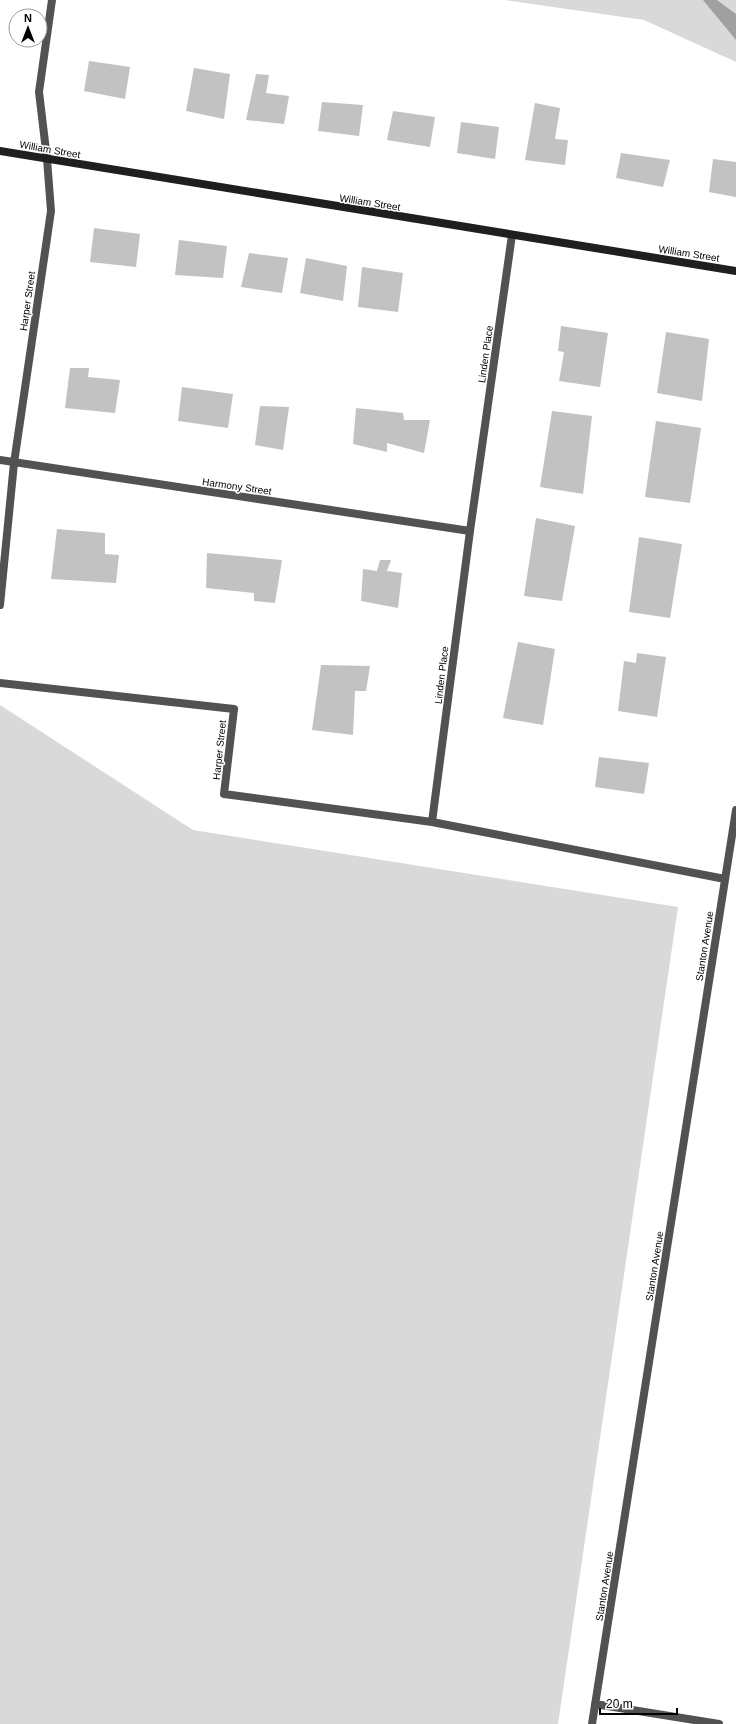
<svg xmlns="http://www.w3.org/2000/svg" width="736" height="1724" font-family="Arial,sans-serif">
<style>
.green{fill:#d9d9d9}
.water{fill:#a0a0a0}
.building{fill:#c2c2c2}
.lines{fill:none;stroke-linecap:round;stroke-linejoin:round}
.minor{stroke:#525252;stroke-width:8}
.secondary{stroke:#1f1f1f;stroke-width:8}
.labels{text-anchor:middle;stroke-width:3;stroke-linejoin:round;paint-order:stroke}
.street-label{font-size:10px;fill:#000;stroke:#fff}
</style>
<rect width="100%" height="100%" fill="#fff"/>
<path class="green" d="M505,0H736V62L644,20Z
M0,705L193,830L678,907L558,1724H0Z"/>
<path class="water" d="M703,0H717L736,14V40Z"/>
<path class="building" d="M89,61L130,67L125,99L84,91Z
M194,68L230,74L224,119L186,111Z
M256,74L269,75L266,93L289,96L284,124L246,120Z
M322,102L363,105L359,136L318,131Z
M535,103L560,108L555,139L568,140L565,165L525,160Z
M393,111L435,117L430,147L387,140Z
M461,122L499,127L495,159L457,153Z
M621,153L670,160L663,187L616,178Z
M713,159L736,162V197L709,192Z
M94,228L140,234L136,267L90,262Z
M179,240L227,246L223,278L175,275Z
M249,253L288,258L282,293L241,287Z
M306,258L347,266L343,301L300,293Z
M362,267L403,273L398,312L358,307Z
M561,326L608,333L600,387L559,381L564,352L558,351Z
M666,332L709,339L702,401L657,393Z
M70,368H89L88,377L120,380L115,413L65,408Z
M182,387L233,394L228,428L178,421Z
M260,406L289,407L283,450L255,445Z
M356,408L403,413L404,420H430L424,453L387,443V452L353,444Z
M552,411L592,416L583,494L540,487Z
M656,421L701,428L690,503L645,497Z
M536,518L575,526L562,601L524,596Z
M57,529L105,533V554L119,555L116,583L51,579Z
M639,537L682,544L670,618L629,612Z
M207,553L282,560L275,603L254,601V593L206,588Z
M380,560H391L387,571L402,573L398,608L361,601L363,569L377,571Z
M518,642L555,649L543,725L503,718Z
M637,653L666,657L657,717L618,711L624,661L636,663Z
M321,665L370,666L366,691H355L353,735L312,730Z
M599,757L649,763L644,794L595,787Z"/>
<g class="lines">
<path class="minor" d="M0,460L470,531
M0,605L14,463L51,211L47,159L39,92L52,0
M0,683L234,709L224,794L432,822L725,879
M432,822L470,531L512,235
M595,1704L719,1724
M592,1724L736,810"/>
<path class="secondary" d="M0,151L736,271"/>
</g>
<g class="labels">
<g class="street-label">
<text transform="translate(50 149) rotate(10)" y="4">William Street</text>
<text transform="translate(370 202) rotate(9)" y="4">William Street</text>
<text transform="translate(689 253) rotate(9)" y="4">William Street</text>
<text transform="translate(27 301) rotate(-82)" y="4">Harper Street</text>
<text transform="translate(485 354) rotate(-82)" y="4">Linden Place</text>
<text transform="translate(237 486) rotate(8)" y="4">Harmony Street</text>
<text transform="translate(441 675) rotate(-83)" y="4">Linden Place</text>
<text transform="translate(219 750) rotate(-84)" y="4">Harper Street</text>
<text transform="translate(704 946) rotate(-81)" y="4">Stanton Avenue</text>
<text transform="translate(654 1266) rotate(-81)" y="4">Stanton Avenue</text>
<text transform="translate(604 1586) rotate(-81)" y="4">Stanton Avenue</text>
</g>
</g>
<g transform="translate(28 28)"><circle r="19" fill="#ffffff" stroke="#999999"/>
<path d="M0-3L7 15L0 10L-7 15Z" fill="#000000"/>
<text y="-6" font-size="11" font-weight="bold" text-anchor="middle" fill="#000000">N</text>
</g>
<path d="M600 1708v6h77v-6" fill="none" stroke="#000000" stroke-width="2"/>
<text x="606" y="1708" font-size="12" fill="#000000" stroke="#ffffff" stroke-width="3" paint-order="stroke">20 m</text>
</svg>
